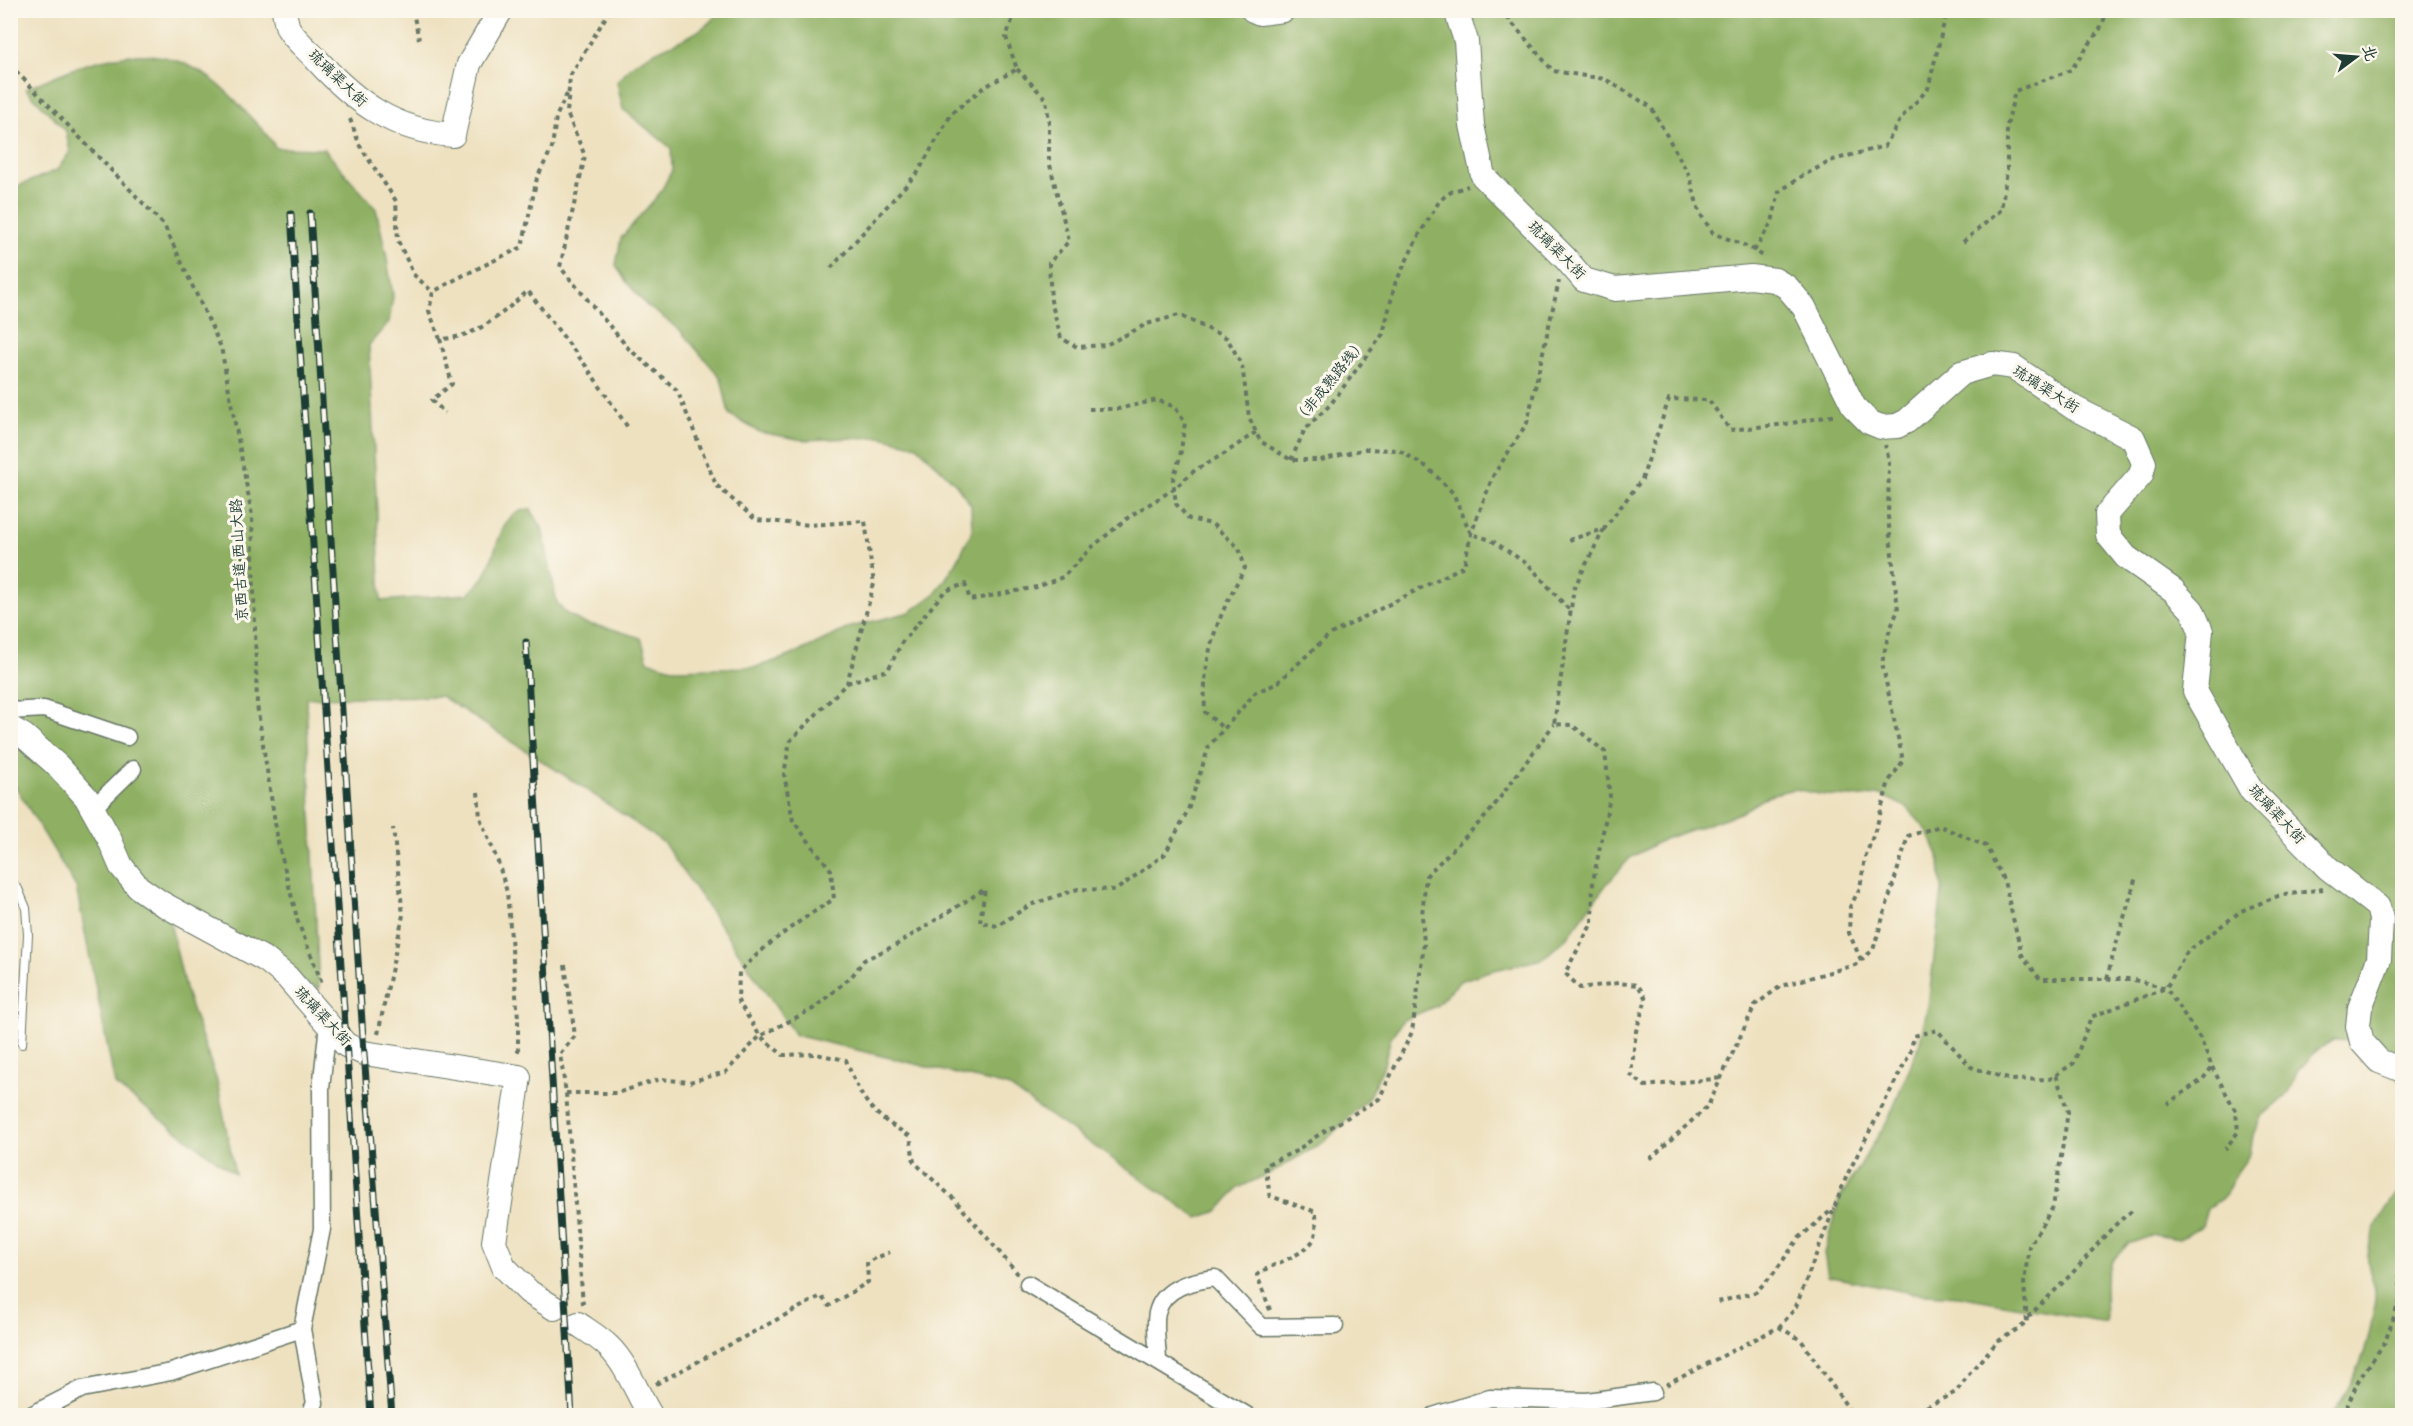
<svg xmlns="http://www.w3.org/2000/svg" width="2413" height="1426" font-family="Delius,'LXGW WenKai TC',sans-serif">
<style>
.forest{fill:#8fb064;stroke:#57764c;stroke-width:1.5}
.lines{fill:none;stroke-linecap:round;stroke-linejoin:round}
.lane-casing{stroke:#677665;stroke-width:10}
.street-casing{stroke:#677665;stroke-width:19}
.secondary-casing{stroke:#677665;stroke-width:26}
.path{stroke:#677665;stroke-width:4;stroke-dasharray:4.5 4.5;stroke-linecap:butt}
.lane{stroke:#fff;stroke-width:8}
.street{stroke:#fff;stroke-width:16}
.secondary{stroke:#fff;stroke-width:24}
.rail-casing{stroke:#1f3d34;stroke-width:7}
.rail{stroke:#fbf7ec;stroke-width:4.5;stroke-dasharray:14;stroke-linecap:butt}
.labels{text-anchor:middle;stroke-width:6;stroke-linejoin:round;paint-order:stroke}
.street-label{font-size:15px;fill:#1f3d34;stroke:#fbf7ec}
</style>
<rect width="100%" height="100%" fill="#fbf7ec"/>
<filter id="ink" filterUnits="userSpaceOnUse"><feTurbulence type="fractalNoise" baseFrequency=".0167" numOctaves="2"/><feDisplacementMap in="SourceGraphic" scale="12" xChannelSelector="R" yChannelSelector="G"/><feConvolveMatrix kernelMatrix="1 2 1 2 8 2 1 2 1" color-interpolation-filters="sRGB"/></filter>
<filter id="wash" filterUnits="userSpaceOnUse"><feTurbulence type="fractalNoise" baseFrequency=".008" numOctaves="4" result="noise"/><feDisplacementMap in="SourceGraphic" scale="24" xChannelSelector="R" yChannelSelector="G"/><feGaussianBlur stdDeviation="1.35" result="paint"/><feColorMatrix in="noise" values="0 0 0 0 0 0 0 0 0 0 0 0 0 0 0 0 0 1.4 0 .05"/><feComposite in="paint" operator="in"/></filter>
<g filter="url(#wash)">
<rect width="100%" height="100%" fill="#eee1c0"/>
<path class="forest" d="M719,11H2402V1081L2357,1041L2333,1040L2316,1051L2297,1072L2289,1093L2261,1117L2253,1136L2250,1154L2235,1175L2225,1196L2207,1209L2202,1226L2179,1239L2154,1235L2128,1244L2112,1261L2105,1284L2106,1322L1958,1296L1911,1293L1828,1276L1824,1253L1839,1200L1889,1118L1919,1045L1928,1006L1942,891L1940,860L1928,832L1908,808L1881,795L1850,797L1825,795L1794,789L1769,795L1740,813L1664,839L1630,858L1606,885L1567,938L1542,959L1486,972L1460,981L1436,1006L1403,1020L1391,1037L1383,1068L1368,1098L1324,1142L1272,1172L1238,1188L1218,1211L1198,1218L1007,1086L795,1035L664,843L575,782L441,696L306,698L319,989L169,918L186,992L217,1081L235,1174L115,1085L76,887L11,779V189L57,170L70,152L66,131L26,89C110,50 175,30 243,109C255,123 267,132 276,148L324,149L376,209L386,253L393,296L389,322L369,345L381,601L468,594C473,589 480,583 484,577C497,556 499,507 531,510L542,528L557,603L567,614L583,623L612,629L641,638L648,661L676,669L756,667L790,656L851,627L910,612L936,593L955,565L972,531L971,505L956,484L917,446L881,437L803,440L759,432L729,414L721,378L679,329L646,305L625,280L616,265L621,238L660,193L672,170L671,148L623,109L617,82C622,76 627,70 633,65C659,44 701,40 719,11Z
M2402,1190V1415H2332C2348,1391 2364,1361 2370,1331C2372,1319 2376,1302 2375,1290C2373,1279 2366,1266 2368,1254C2370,1234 2387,1202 2402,1190Z"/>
</g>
<g filter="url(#ink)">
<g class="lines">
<g class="lane-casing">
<path id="lane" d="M10,880L18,889L26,908L28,935L22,1044"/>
</g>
<g class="street-casing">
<path id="street" d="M10,711L44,709L127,737
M92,809L133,769
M1028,1284L1248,1416
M302,1329L315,1403L309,1416
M1158,1362C1158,1349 1154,1325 1157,1313C1163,1287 1192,1281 1215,1278L1262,1327L1335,1326
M29,1416L82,1389L171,1372L302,1329L322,1229L321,1089L328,1024
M1433,1416L1490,1398L1587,1401L1653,1392"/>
</g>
<g class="secondary-casing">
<path id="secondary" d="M284,10C285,16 286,23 288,28C294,39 308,50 316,59C355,102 394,131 453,135L469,64L501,10
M1253,10L1260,13L1283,10
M1456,10L1466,41L1472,125L1483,176L1565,258L1584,280L1615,289L1751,277L1775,280L1787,287L1804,307L1854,407L1869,422L1881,427L1897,426L1907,421L1961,373L1992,364L2014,367L2074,408L2133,438L2144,463L2141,475L2107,514L2108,535L2126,557L2173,590L2192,610L2201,631L2195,691L2252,791L2328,868L2378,907L2381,919L2379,959L2360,1008L2358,1026L2362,1042L2379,1061L2402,1070
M10,728L24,736L58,766L86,797L109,838L121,866L138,887L161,903L266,960L287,977L346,1045L364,1053L519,1077L494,1242L504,1267L529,1292L554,1308
M578,1324C588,1331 600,1338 609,1347C628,1366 637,1394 651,1416"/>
</g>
<path class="path" d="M416,10L414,17L419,39
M610,10L570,76L567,113L585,156L560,267L629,349L677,390L716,485L756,520L810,525L865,521L874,584L847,683L790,741L784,774L793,821L831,870L834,899C799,921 768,942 739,972L738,1001L760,1036L783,1055L816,1054L846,1060C862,1102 871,1114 910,1136L914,1162L955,1200L1018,1274
M1501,10L1553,71L1605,79L1651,107L1690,177L1699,212L1713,233L1749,247L1763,256
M2130,10L2136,14L2137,10
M10,65L164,225L221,347L252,515L257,705L278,842L298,922L322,983
M1017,69L1046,99L1049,121V161L1069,241L1049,263L1051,301L1061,338L1077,347L1106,345L1147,324L1179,315L1227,338L1242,365L1249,417L1260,441L1291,460H1321L1365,449L1398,450L1427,467L1453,493L1471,534L1491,540L1529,565L1571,612
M567,94L556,117L552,148L537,178L522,247L460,277L433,292L429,311L440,339C477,338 501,314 528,291L586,366L629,429
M350,119L360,146L396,201L398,241L414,275L433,292
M1963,242L2001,210L2007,171V126L2015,91L2071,70L2100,29L2108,10
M1754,251L1772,222L1779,192L1800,177L1833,160L1885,146L1902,117L1928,89L1947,10
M831,268L918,172L952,113L983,88L1017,69L1006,37L1016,10
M440,339L452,384L432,400L445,413
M1089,409H1118L1157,400L1175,407L1185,423L1180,457L1173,479L1176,504L1189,519L1212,524L1239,548L1245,568C1217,618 1202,654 1205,712L1224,729
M1291,460L1305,429L1330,405L1383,334L1395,284L1418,237L1440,200L1451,192L1468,186
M1604,529L1574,588L1554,724L1572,725L1605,752L1610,797L1593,881L1592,923L1565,973L1580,988L1618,983L1638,985L1646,999L1636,1031L1631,1075L1645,1086L1723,1078
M1569,540L1604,529L1642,479L1669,399L1709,400L1730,430L1786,424L1837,415
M847,683L888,670L902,642L945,591L965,584L970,600L1037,587L1063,577L1091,548L1130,516L1174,489L1195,470L1224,454L1256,432
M478,792L480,818L498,862L507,892L518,1018V1056
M1861,960L1849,933L1850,907L1860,888L1865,858L1877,825L1889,781L1903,761L1882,663L1889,632L1898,610L1888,517L1889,460L1885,445
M565,965L575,1036L560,1054L566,1093L583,1304
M2107,979C2115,944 2127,911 2136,876
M378,1034L403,915L393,828
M2212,1067L2236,1112L2238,1132L2225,1149
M566,1093H617L660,1079L689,1082L726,1072L760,1036L813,1009L852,976L864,960L896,945L985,889L980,922L997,926L1030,905L1078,889L1116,890L1165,854L1188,810L1209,746L1256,692L1276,684L1329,635L1464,566L1471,534L1493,476L1527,423L1559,281
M1650,1159L1708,1106L1755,1005L1781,986L1855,965L1873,950L1908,836L1940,826L1986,846L2004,881L2022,955L2040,979H2130L2166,988L2200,1038L2212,1067L2203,1079L2167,1104
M1718,1302L1756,1292L1773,1274L1799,1238L1834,1208
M1270,1310L1257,1275C1273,1262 1308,1256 1315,1236C1317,1230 1316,1219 1316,1212L1270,1196L1265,1165L1296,1151L1321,1133L1379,1099L1412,1032L1424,944L1422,915L1426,876L1488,814L1554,724
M2028,1317C2044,1301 2061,1285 2077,1268C2096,1247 2112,1224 2135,1209
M1779,1327L1801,1340L1852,1414L1865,1416
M656,1384L821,1296L829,1306L868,1282L867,1262L890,1252
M1666,1385L1779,1327L1795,1309L1847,1175L1910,1053L1914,1036L1937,1030L1971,1067L2011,1080L2050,1079L2074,1063L2091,1017L2166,988L2187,952L2241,911L2278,896L2323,889
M1901,1416L1922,1409L1956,1392L1972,1370L1997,1342L2027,1323L2024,1283L2029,1246L2053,1207L2068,1112L2056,1075
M2343,1416L2358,1381L2385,1342L2401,1297L2397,1240L2402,1214"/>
<use href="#lane" class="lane"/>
<use href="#street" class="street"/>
<use href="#secondary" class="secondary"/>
<g class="rail-casing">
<path id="rail" d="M310,213L364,1053L392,1416
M291,214L371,1416
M526,642L572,1416"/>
</g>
<use href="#rail" class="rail"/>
</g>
</g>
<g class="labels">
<g class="street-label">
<text transform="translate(338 78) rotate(44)" y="5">琉璃渠大街</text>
<text transform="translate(1557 250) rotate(45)" y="5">琉璃渠大街</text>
<text transform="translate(1330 381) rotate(-51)" y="5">（非成熟路线）</text>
<text transform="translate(2046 389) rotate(32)" y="5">琉璃渠大街</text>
<text transform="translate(239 560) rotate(-93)" y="5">京西古道·西山大路</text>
<text transform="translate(2277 814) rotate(47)" y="5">琉璃渠大街</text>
<text transform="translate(323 1016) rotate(47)" y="5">琉璃渠大街</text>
</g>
</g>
<rect width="2413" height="1426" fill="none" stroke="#fbf7ec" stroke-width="36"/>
<g transform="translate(2356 57) rotate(74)" stroke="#fbf7ec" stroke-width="4.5" paint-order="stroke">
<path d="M0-4.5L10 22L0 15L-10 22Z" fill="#1f3d34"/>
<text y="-9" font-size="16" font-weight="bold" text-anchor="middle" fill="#1f3d34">北</text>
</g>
</svg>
